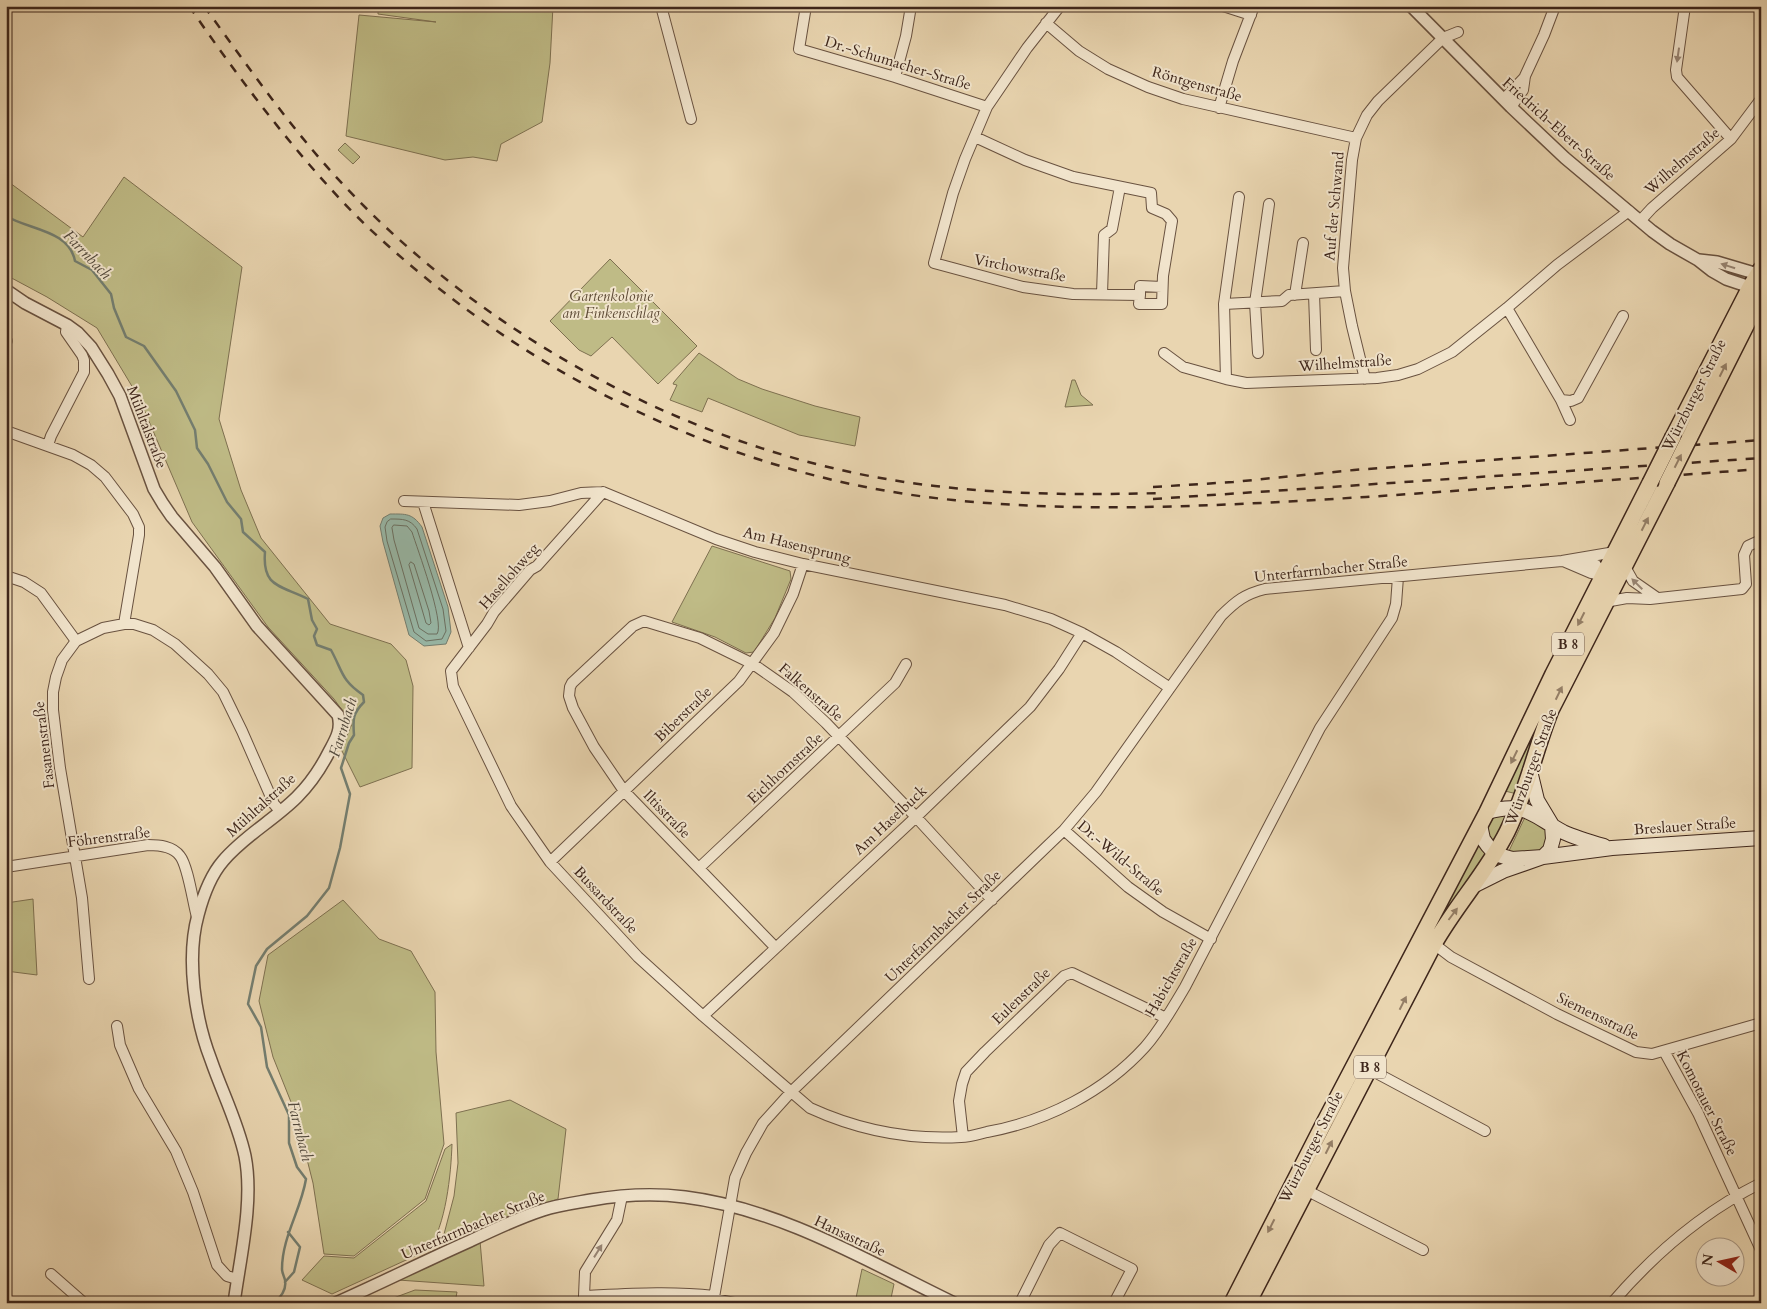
<svg xmlns="http://www.w3.org/2000/svg" width="1767" height="1309" font-family="Cardo,serif">
<style>
.green{fill:#bfbb86;stroke:#7e7050}
.water{fill:#98b9a9;stroke:#747e70}
.lines{fill:none;stroke-linecap:round;stroke-linejoin:round}
.shore{stroke:#6b7062;stroke-width:1}
.stream{stroke:#747e70;stroke-width:2.5}
.minor-casing{stroke:#695240;stroke-width:12}
.tertiary-casing{stroke:#695240;stroke-width:14}
.secondary-casing{stroke:#3e261b;stroke-width:16}
.primary-casing{stroke:#3e261b;stroke-width:18}
.minor{stroke:#f1e4cc;stroke-width:10}
.tertiary{stroke:#f1e4cc;stroke-width:11}
.secondary{stroke:#f1e4cc;stroke-width:14}
.primary{stroke:#e9d5b0;stroke-width:15}
.rail{stroke:#3e261b;stroke-width:2.5;stroke-dasharray:9 9;stroke-linecap:butt}
.primary-bridge-casing{stroke:#3e261b;stroke-width:18;stroke-linecap:butt}
.primary-bridge{stroke:#e9d5b0;stroke-width:15}
.oneway{fill:#988574}
.oneway2{fill:#947e66}
.labels{text-anchor:middle;stroke-width:4;stroke-linejoin:round;paint-order:stroke}
.shield{fill:#f1e4cc;stroke:#745f50;stroke-width:1}
.shield-label{font-size:14px;font-weight:bold;fill:#3e261b}
.street-label{font-size:15px;fill:#3e261b;stroke:#f1e4cc}
.park-label{font-size:15px;font-style:italic;fill:#5e4b36;stroke:#f1e4cc}
.water-label{font-size:16px;font-style:italic;fill:#544b3e;stroke:#f1e4cc}
</style>
<rect width="100%" height="100%" fill="#e9d5b0"/>
<filter id="stains"><feTurbulence type="fractalNoise" baseFrequency=".004" numOctaves="4"/><feColorMatrix values="0 0 0 0 .2 0 0 0 0 .09 0 0 0 0 .02 0 0 0 .5 -.17"/></filter>
<radialGradient id="worn" r=".72"><stop offset=".6" stop-color="#630" stop-opacity="0"/><stop offset="1" stop-color="#630" stop-opacity=".3"/></radialGradient>
<path class="green" d="M378,6H438V8V6H553L550,63L542,122L501,144L497,161L473,157L445,160L346,136L359,15L436,22L378,14Z
M345,143L360,157L353,164L338,150Z
M124,177L242,267L219,419L241,490L261,538L330,624L391,644L406,660L413,686L412,768L360,787L341,749L352,724L334,699L268,627L192,522L139,398L97,328L47,297L6,275V180L83,237Z
M610,259L697,346L658,384L612,337L591,356L579,350L550,321Z
M699,353L738,379L762,389L815,406L860,417L855,446L799,435L708,398L702,412L670,400L677,385L673,384L674,382Z
M1072,380H1075L1081,395L1093,405L1065,407Z
M712,546L790,571L791,579L775,618L754,652L746,653L715,637L672,622Z
M1563,662L1517,794L1505,791L1528,744Z
M1509,812L1494,845L1489,840C1487,819 1489,818 1509,812Z
M1526,815L1543,827L1548,832L1544,850L1508,853Z
M1479,841L1489,854L1437,927L1436,924Z
M33,899L37,975L6,971V903Z
M343,900L379,939L411,951L435,992L436,1052L444,1144L425,1199L354,1256L324,1254L313,1183L295,1112L273,1057L259,1001L268,955Z
M510,1100L566,1129L558,1199L539,1205L446,1243L443,1238L454,1196L458,1163L456,1113Z
M452,1144C451,1174 446,1226 428,1250L332,1294L302,1280L324,1256L354,1258L426,1201L445,1149Z
M480,1241L484,1286L398,1280Z
M862,1269L894,1284L890,1303H855Z
M415,1290L457,1292L455,1303H380Z"/>
<path class="water" d="M390,514C406,514 412,513 422,527L448,607L451,632L446,644L424,646L409,635L383,542L380,526L383,518Z"/>
<g class="lines">
<path class="shore" d="M391,519C403,519 410,519 417,529L443,609L446,631L442,639L426,641L414,632L387,541L385,527L387,522Z
M394,525L407,526L412,532C417,548 445,623 437,634H428L419,628L394,540L392,528Z
M411,562L414,564L429,611L431,623L429,625L426,623L409,565Z"/>
<path class="stream" d="M6,216C29,230 69,230 75,261L92,270L111,294L114,308L126,337L144,346L176,391L195,430L197,448L208,464L227,502L241,519L243,532L265,552C262,588 281,585 308,599L312,620L317,629L314,636L317,645L331,650C343,672 341,680 363,695L364,702C352,714 353,720 354,735L349,743L341,768L350,794L340,848L329,888L307,916L267,949L256,966L248,1004L261,1027L267,1067L289,1115V1143L297,1167L306,1179C301,1210 282,1237 282,1269C282,1273 284,1276 285,1280C287,1290 281,1297 274,1303
M285,1282L294,1272L300,1247L288,1232"/>
<g class="minor-casing">
<path id="minor" d="M661,6L691,119
M806,6L799,49L895,77L987,107
M1060,6L1027,48L987,107L965,159L953,193L934,263L1023,287L1073,294L1140,295V286L1162,287
M1223,6L1251,15
M1685,6L1676,70L1677,77L1731,139
M1046,23L1079,51L1108,69L1148,87L1183,99L1356,138
M895,77L906,36L911,6
M1504,99L1525,77
M1511,107L1523,90L1525,76L1544,35L1555,6
M1219,108L1233,61L1254,6
M975,137L1025,160L1073,177L1151,193L1152,208L1166,214L1172,221L1163,276L1162,304H1139L1140,295
M1640,221L1652,208L1731,139L1761,99
M1102,294L1104,235L1112,229L1120,187
M1314,294L1316,350
M1295,295L1303,243
M1224,304L1282,301L1289,295L1345,291
M1507,308L1561,400L1570,420
M6,341H7
M1164,353L1183,367L1226,379L1246,383L1377,378L1398,375L1418,369L1452,352L1507,308L1557,265L1629,211
M1258,353L1255,303L1269,204
M1226,379L1224,304L1239,197
M1365,379L1352,326L1345,291L1343,268L1352,160L1356,138L1367,115L1378,101L1443,38L1458,32
M1561,400L1571,401L1578,398L1623,316
M6,431L73,455L91,465L105,477L133,514L139,527V535L124,624
M48,445L51,436L84,372V360L82,355L66,332L67,325
M603,492L537,566L530,570L494,612L487,624L451,671L453,686L511,806L550,862L638,957L703,1016L810,1108C858,1130 909,1140 961,1137C970,1137 979,1134 987,1132C1047,1121 1104,1092 1145,1047C1161,1029 1173,1007 1185,987L1320,728L1392,618L1396,604L1398,577
M404,501L519,505L550,501L581,493L603,492L716,539L755,552L803,564L1005,605L1051,619L1082,633L1116,652L1170,688
M423,502L469,648
M1581,559L1596,565L1603,576
M1563,561L1591,573L1603,576L1608,578
M1624,565L1633,581L1656,597
M6,576L24,582L41,593L76,641
M1605,602L1627,598L1650,599L1742,589L1746,584L1744,555L1748,546L1761,540
M1064,830L1128,887L1163,912L1211,939
M550,862L739,681L774,633L793,594L803,564
M6,867L148,845C159,845 173,846 180,856C188,866 193,903 197,917
M699,868L895,683L906,664
M1433,939L1434,944L1451,957L1557,1014L1636,1052L1652,1054L1761,1023
M775,947L624,791L594,747L573,708L569,696L570,687L572,683L633,626L644,621L700,638L753,664L793,692L826,723L916,817L992,900
M89,979L82,898L60,768L53,710V692L56,677L62,660L76,641L103,628L124,624H134L153,630L175,644L208,674L223,692L242,731L274,804L280,811
M703,1016L916,817L1030,707L1059,669L1082,633
M117,1026L120,1045L139,1089L176,1151L193,1192L217,1265L227,1276L237,1279
M1664,1051L1698,1113L1761,1250
M1369,1069L1485,1131
M963,1137L959,1101L962,1084L966,1072L985,1052L1064,976L1072,973L1166,1018
M1302,1188L1423,1250
M622,1196L617,1220L585,1272L584,1296C628,1294 671,1291 714,1296
M51,1274L84,1303
M714,1299L734,1303
M713,1303L735,1178L746,1153L763,1123L791,1092L1064,830L1096,792L1221,616C1236,601 1245,594 1265,589L1562,561L1615,552
M1020,1303L1049,1245L1060,1233L1132,1269L1114,1303
M1612,1303C1654,1254 1703,1212 1761,1183"/>
</g>
<g class="tertiary-casing">
<path id="tertiary" d="M1411,6L1511,107L1565,158L1652,231L1670,244L1698,260L1712,271L1726,279L1750,287L1761,288
M1699,260L1717,262L1761,275
M6,290L25,303L67,325L78,333L91,347L108,374L120,396L154,489L163,504L172,517L215,567L257,626L338,715C342,729 336,739 330,750C322,766 310,784 297,797C274,820 244,836 223,861C210,876 203,896 198,915C186,958 195,1019 211,1060C222,1092 238,1123 245,1156C254,1201 240,1258 234,1303
M336,1303C381,1283 425,1261 470,1241C493,1230 518,1218 543,1210C558,1205 574,1203 591,1200C621,1195 653,1193 685,1197C781,1209 867,1261 954,1303"/>
</g>
<g class="secondary-casing">
<path id="secondary" d="M1487,812C1525,801 1532,815 1563,832C1576,838 1590,842 1604,846
M1480,825L1483,839L1488,846L1495,854L1512,859L1543,857L1612,848L1761,838
M1475,885L1503,871L1543,857L1550,850L1553,839L1552,825L1537,800L1530,771"/>
</g>
<g class="primary-casing">
<path id="primary" d="M1673,437L1750,287L1761,269
M1689,439L1761,296
M1232,1303L1324,1123L1487,812L1553,674L1650,483
M1248,1303L1434,944C1456,905 1487,872 1507,832C1526,794 1535,750 1551,710L1667,483"/>
</g>
<use href="#minor" class="minor"/>
<use href="#tertiary" class="tertiary"/>
<use href="#secondary" class="secondary"/>
<use href="#primary" class="primary"/>
<path class="rail" d="M189,6C236,74 285,140 341,200C369,230 400,257 432,283C581,402 762,481 953,500C1090,514 1229,505 1366,497C1497,488 1629,479 1761,469
M204,6C252,72 298,139 356,198C506,352 721,462 935,486C1011,495 1086,495 1162,493
M1153,487L1233,482L1354,470L1761,440
M1153,499L1761,458"/>
<g class="primary-bridge-casing">
<path id="primary-bridge" d="M1650,483L1673,437
M1667,483L1689,439"/>
</g>
<use href="#primary-bridge" class="primary-bridge"/>
</g>
<defs><path id="oneway-solid" d="M-6-.8H1V-3.2L6.5 0L1 3.2V.8H-6Z" transform="scale(1.25)"/></defs>
<g class="oneway">
<use href="#oneway-solid" transform="translate(1678 55) rotate(98)"/>
<use href="#oneway-solid" transform="translate(1728 266) rotate(-162)"/>
<use href="#oneway-solid" transform="translate(1637 584) rotate(-135)"/>
<use href="#oneway-solid" transform="translate(598 1251) rotate(-58)"/>
</g>
<g class="oneway2">
<use href="#oneway-solid" transform="translate(1723 370) rotate(-63)"/>
<use href="#oneway-solid" transform="translate(1678 461) rotate(-63)"/>
<use href="#oneway-solid" transform="translate(1645 524) rotate(-63)"/>
<use href="#oneway-solid" transform="translate(1581 619) rotate(117)"/>
<use href="#oneway-solid" transform="translate(1559 693) rotate(-64)"/>
<use href="#oneway-solid" transform="translate(1514 757) rotate(116)"/>
<use href="#oneway-solid" transform="translate(1453 914) rotate(-53)"/>
<use href="#oneway-solid" transform="translate(1403 1003) rotate(-63)"/>
<use href="#oneway-solid" transform="translate(1329 1147) rotate(-63)"/>
<use href="#oneway-solid" transform="translate(1271 1226) rotate(117)"/>
</g>
<g class="labels">
<g class="shield">
<rect x="1552" y="632.5" width="32" height="23" rx="4"/>
<rect x="1354" y="1055.5" width="32" height="23" rx="4"/>
</g>
<g class="shield-label">
<text x="1568" y="649">B 8</text>
<text x="1370" y="1072">B 8</text>
</g>
<g class="street-label">
<text transform="translate(898 63) rotate(17)" y="5">Dr.-Schumacher-Straße</text>
<text transform="translate(1197 84) rotate(16)" y="5">Röntgenstraße</text>
<text transform="translate(1559 129) rotate(42)" y="5">Friedrich-Ebert-Straße</text>
<text transform="translate(1682 161) rotate(-41)" y="5">Wilhelmstraße</text>
<text transform="translate(1334 206) rotate(-85)" y="5">Auf der Schwand</text>
<text transform="translate(1020 268) rotate(11)" y="5">Virchowstraße</text>
<text transform="translate(1345 363) rotate(-4)" y="5">Wilhelmstraße</text>
<text transform="translate(1694 395) rotate(-63)" y="5">Würzburger Straße</text>
<text transform="translate(147 427) rotate(69)" y="5">Mühltalstraße</text>
<text transform="translate(797 545) rotate(14)" y="5">Am Hasensprung</text>
<text transform="translate(1331 569) rotate(-6)" y="5">Unterfarrnbacher Straße</text>
<text transform="translate(509 576) rotate(-49)" y="5">Hasellohweg</text>
<text transform="translate(811 692) rotate(41)" y="5">Falkenstraße</text>
<text transform="translate(683 714) rotate(-44)" y="5">Biberstraße</text>
<text transform="translate(44 745) rotate(-97)" y="5">Fasanenstraße</text>
<text transform="translate(1531 767) rotate(-70)" y="5">Würzburger Straße</text>
<text transform="translate(785 768) rotate(-43)" y="5">Eichhornstraße</text>
<text transform="translate(261 805) rotate(-42)" y="5">Mühltalstraße</text>
<text transform="translate(667 814) rotate(46)" y="5">Iltisstraße</text>
<text transform="translate(890 820) rotate(-43)" y="5">Am Haselbuck</text>
<text transform="translate(1685 826) rotate(-4)" y="5">Breslauer Straße</text>
<text transform="translate(109 837) rotate(-7)" y="5">Föhrenstraße</text>
<text transform="translate(1121 858) rotate(40)" y="5">Dr.-Wild-Straße</text>
<text transform="translate(606 900) rotate(47)" y="5">Bussardstraße</text>
<text transform="translate(943 926) rotate(-44)" y="5">Unterfarrnbacher Straße</text>
<text transform="translate(1171 977) rotate(-60)" y="5">Habichtstraße</text>
<text transform="translate(1021 996) rotate(-44)" y="5">Eulenstraße</text>
<text transform="translate(1598 1016) rotate(26)" y="5">Siemensstraße</text>
<text transform="translate(1707 1103) rotate(63)" y="5">Komotauer Straße</text>
<text transform="translate(1311 1147) rotate(-63)" y="5">Würzburger Straße</text>
<text transform="translate(473 1225) rotate(-23)" y="5">Unterfarrnbacher Straße</text>
<text transform="translate(850 1236) rotate(25)" y="5">Hansastraße</text>
</g>
<g class="park-label">
<text x="611" y="301">Gartenkolonie<tspan x="611" dy="17">am Finkenschlag</tspan></text>
</g>
<g class="water-label">
<text transform="translate(88 254) rotate(46)" y="6">Farrnbach</text>
<text transform="translate(342 727) rotate(-73)" y="6">Farrnbach</text>
<text transform="translate(301 1131) rotate(76)" y="6">Farrnbach</text>
</g>
</g>
<rect width="1767" height="1309" fill="none" stroke="#e9d5b0" stroke-width="25"/>
<rect x="8" y="8" width="1752" height="1294" fill="none" stroke="#3e261b" stroke-width="2.5"/>
<rect x="12" y="12" width="1742" height="1284" fill="none" stroke="#3e261b"/>
<g transform="translate(1720 1262) rotate(279)"><circle r="24" fill="#f1e4cc" stroke="#a99885"/>
<path d="M0-4L9 19L0 12L-9 19Z" fill="#8f2418"/>
<text y="-8" font-size="14" font-weight="bold" text-anchor="middle" fill="#3e261b">N</text>
</g>
<rect width="100%" height="100%" filter="url(#stains)"/>
<rect width="100%" height="100%" fill="url(#worn)"/>
</svg>
